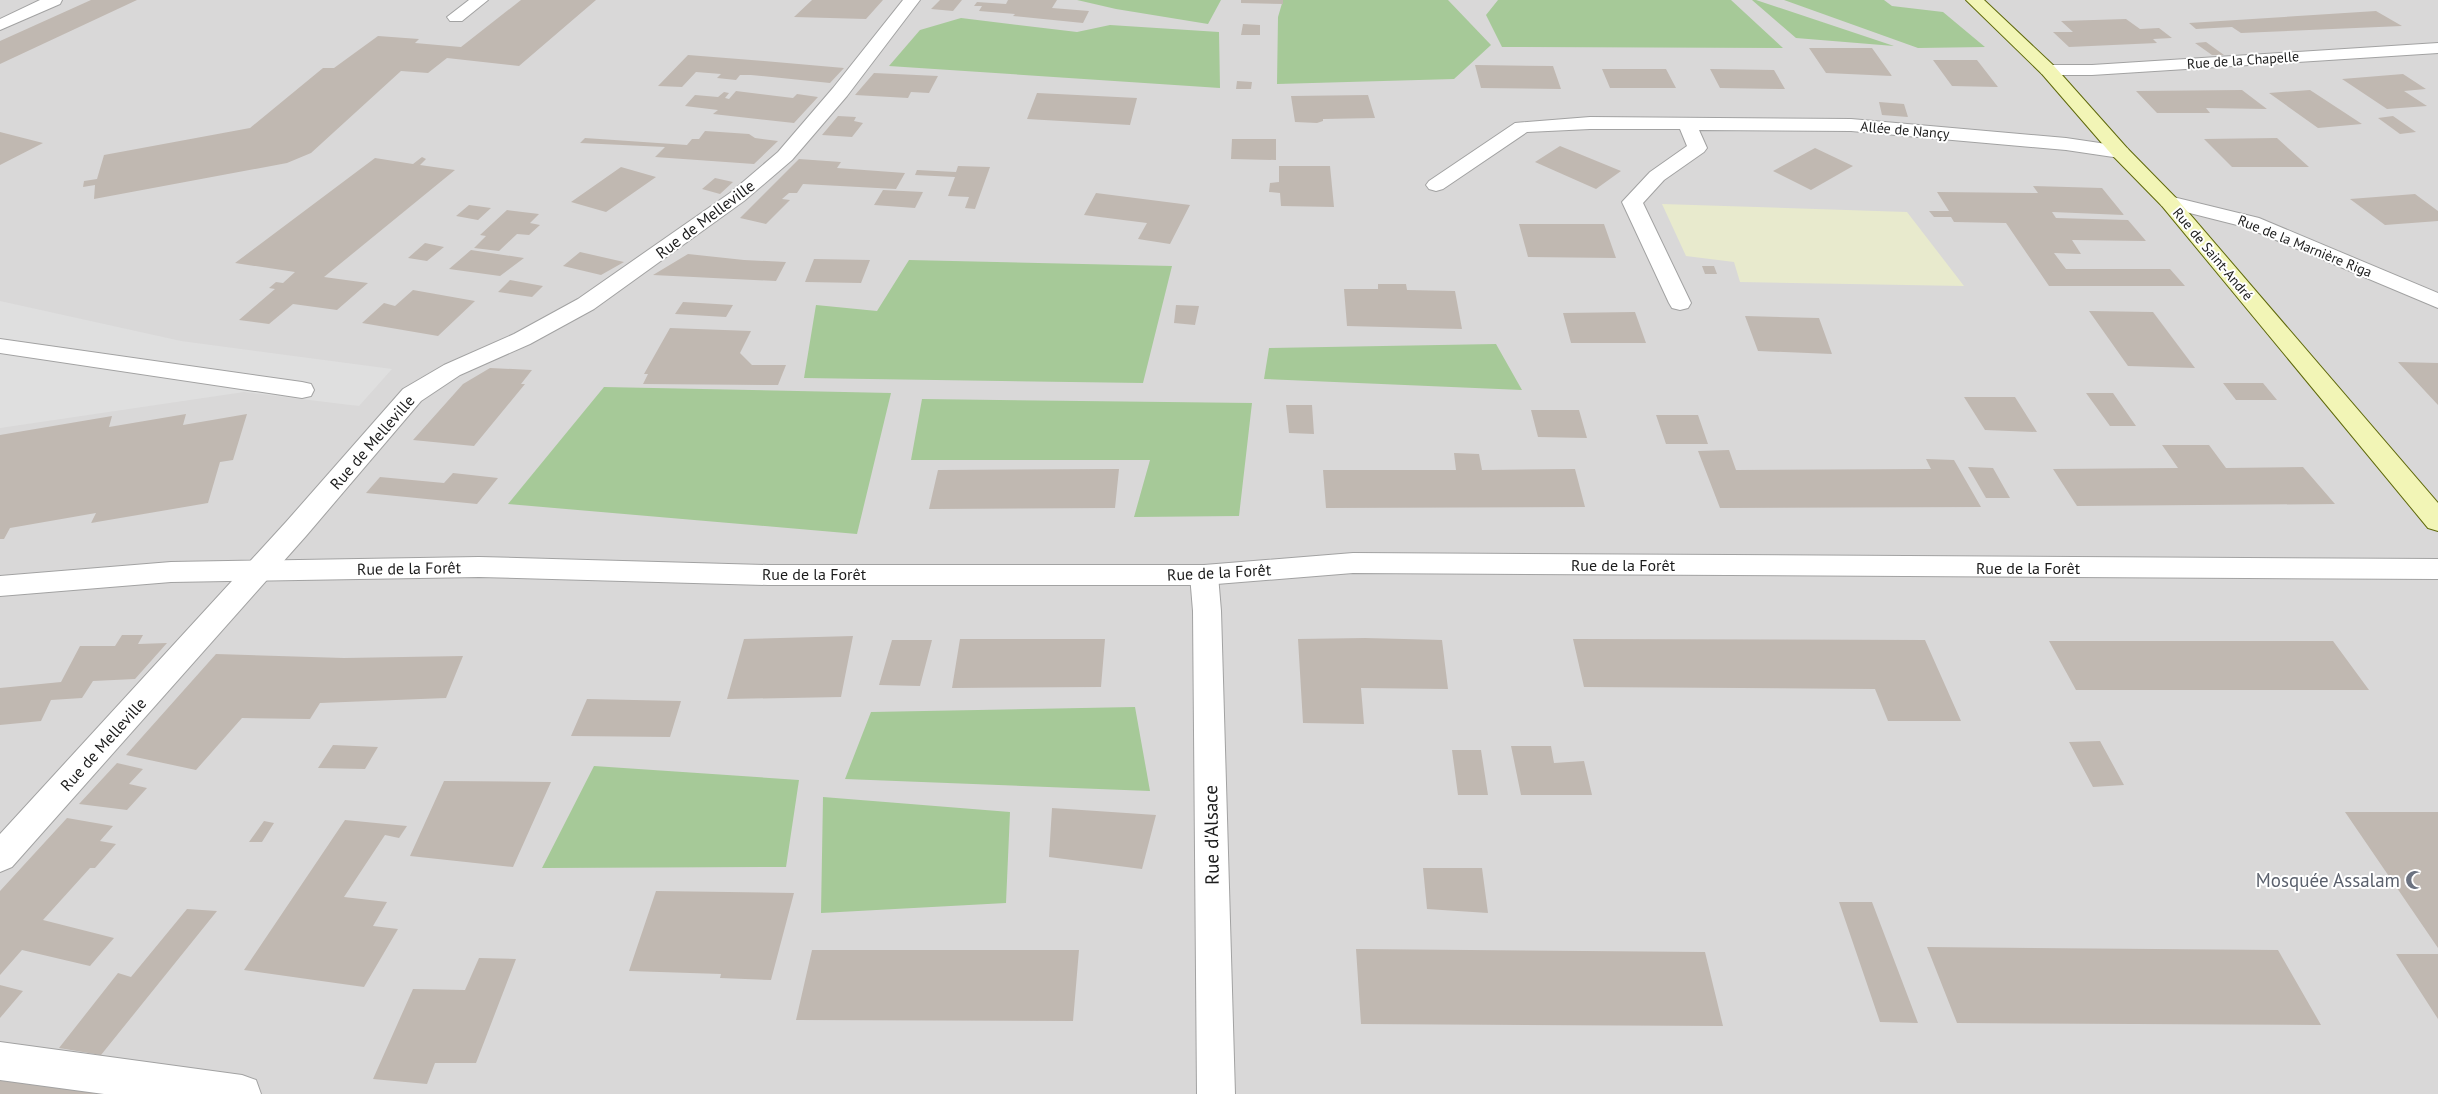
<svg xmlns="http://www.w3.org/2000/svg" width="2438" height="1094" font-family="'PT Sans',sans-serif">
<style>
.residential{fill:#d9d8d8}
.farmland{fill:#e8eacd}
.forest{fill:#a6c998}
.parking{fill:#dfdfdf}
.building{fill:#c0b8b1}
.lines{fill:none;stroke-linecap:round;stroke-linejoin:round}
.service-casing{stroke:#a2a2a2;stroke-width:2}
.minor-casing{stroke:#a2a2a2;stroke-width:2}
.tertiary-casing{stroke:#a2a2a2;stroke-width:2}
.secondary-casing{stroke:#5f690b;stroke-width:2}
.service{fill:#fff;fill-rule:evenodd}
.minor{fill:#fff;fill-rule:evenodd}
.tertiary{fill:#fff;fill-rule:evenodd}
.secondary{fill:#f2f5b6;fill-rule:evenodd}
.labels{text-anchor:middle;stroke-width:4;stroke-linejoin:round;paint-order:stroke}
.far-street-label{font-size:14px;fill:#1b1b1b;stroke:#fff}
.street-label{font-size:16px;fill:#1b1b1b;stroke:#fff}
.near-street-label{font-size:19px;fill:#1b1b1b;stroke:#fff}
.near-worship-label{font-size:19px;fill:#5b616d;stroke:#fff;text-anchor:end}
</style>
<rect width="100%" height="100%" fill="#ece8e1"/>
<path class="residential" d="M0,0H2438V1094H0Z"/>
<path class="farmland" d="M1662,204L1907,212L1964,286L1740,282L1734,262L1686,256Z"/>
<path class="forest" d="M1077,0H1221L1208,24L1116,9Z
M1283,0H1448L1491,45L1454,79L1277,84L1278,17Z
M1498,0H1731L1783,48L1502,47L1486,15Z
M1752,0H1756L1894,46L1796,38Z
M1784,0H1884L1892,6L1943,12L1985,47L1918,48Z
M961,18L1077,32L1110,25L1219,32L1220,88L889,66L920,30Z
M909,260L1172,266L1143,383L804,378L816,305L877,311Z
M1496,344L1522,390L1264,379L1269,348Z
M604,387L891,393L857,534L508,504Z
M922,399L1252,403L1239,516L1134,517L1150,460H911Z
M1135,707L1150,791L845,779L871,712Z
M594,766L799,780L786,867L542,868Z
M823,797L1010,812L1006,903L821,913Z"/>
<path class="parking" d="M0,301L181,341L392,369L359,406L244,392L0,428Z"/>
<path class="building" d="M91,0H137L0,64V41Z
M521,0H596L519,66L447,58L428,73L401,71L311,153L287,163L94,199L95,185L83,187L84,181L97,179L104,155L250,128L323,68H334L378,36L419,39L415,43L461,47Z
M812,0H883L866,19L794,17Z
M940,0H962L953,11L931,9Z
M1008,0H1057L1052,8L1089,11L1083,23L1013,16L1015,14L979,11L982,6H974L977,2L1006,4Z
M1241,0H1283V4L1241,3Z
M2376,11L2402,26L2241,33L2232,27L2196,29L2189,23Z
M2126,19L2140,29L2159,28L2172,38L2153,39L2157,43L2069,47L2053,32H2073L2061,21Z
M1243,24L1260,25V35H1241Z
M2206,42L2224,55H2212L2195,43Z
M1809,48H1872L1892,76L1826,73Z
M688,55L764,61L844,68L830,83L751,75H740L736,80L717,78L721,74L696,72L682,87L658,86Z
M1933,60H1977L1998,87L1952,86Z
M1475,65L1553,66L1561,89L1481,88Z
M1602,69H1666L1676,88H1610Z
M1710,69L1774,70L1785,89L1720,88Z
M874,73L938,76L929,93L911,92L908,98L855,95Z
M2403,74L2426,89L2404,91L2427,106L2387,109L2342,79Z
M1237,81L1252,82L1251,89H1236Z
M2242,90L2267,109L2206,108L2210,113H2157L2136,91Z
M2310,90L2362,124L2318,128L2269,93Z
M736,91L793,98L797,94L818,97L794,123L713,114L718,110L685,106L695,95L718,97L724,92L729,93L725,98L729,99Z
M1037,93L1137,98L1130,125L1027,119Z
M1368,95L1375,118L1323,119V121L1317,123L1295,122L1291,96Z
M1879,102L1904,104L1908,117L1882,115Z
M838,116L856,117L854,121L863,123L852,137L822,135Z
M2393,116L2416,132L2400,134L2378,118Z
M705,131L749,134L755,138L778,141L754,164L655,157L665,147L580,143L585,138L687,145L692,139H699Z
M0,132L43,143L0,165Z
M2277,138L2309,167H2232L2204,139Z
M1232,139H1276V160L1231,159Z
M1560,146L1621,171L1596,189L1535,162Z
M1815,148L1853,166L1811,190L1773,171Z
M422,157L426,159L420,165L455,170L324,277L368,283L337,310L293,304L269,324L239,320L275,289L269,288L276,282L283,283L295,272L235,263L375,158L413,164Z
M799,159L841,162L837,168L905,173L896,189L803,184L797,193H789L782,199L790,200L766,224L740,218Z
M958,166L990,167L975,209L965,208L969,197L948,196L955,177L915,175L917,170L956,172Z
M1279,166H1330L1334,207L1281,206L1280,193L1269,192L1270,183L1279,182Z
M621,167L656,177L606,212L571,202Z
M715,178L733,182L720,194L702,189Z
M2033,186L2102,188L2124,215L2052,212L2056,218L2128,220L2146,241L2072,240L2081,254L2054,253L2066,269H2170L2185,286H2049L2006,223L1954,222L1951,217H1934L1929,211H1949L1937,192L2038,193Z
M883,190L923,192L915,208L874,205Z
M1096,193L1190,205L1170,244L1138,239L1147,223L1084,215Z
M2415,194L2438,211V221L2385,225L2350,199Z
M469,205L491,208L478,220L456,216Z
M507,210L539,214L530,223L540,225L529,235L517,234L499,251L474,248L486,236L480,235Z
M1519,224H1604L1616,258L1528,257Z
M425,243L444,247L427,261L408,258Z
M471,250L524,258L500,276L449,269Z
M580,252L624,262L601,275L563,266Z
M688,254L744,260L786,262L776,281L653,275Z
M814,259L870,260L861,283L805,282Z
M1702,266H1714L1717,274H1705Z
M510,280L543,286L532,297L498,292Z
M1378,284H1406L1407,290L1455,291L1462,329L1347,326L1344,289H1378Z
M413,290L475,301L438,336L362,323L384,303L395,306Z
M683,302L733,305L726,317L675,314Z
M1176,305L1199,306L1195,325L1174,323Z
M2089,311L2153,312L2195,368L2128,366Z
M1635,312L1646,343H1571L1563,313Z
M1745,316L1819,318L1832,354L1758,351Z
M670,328L751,331L740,353L752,365H786L778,385L643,384L648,374H644Z
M2398,362L2438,363V405Z
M490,368L532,370L521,384H525L474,446L413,440L463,384Z
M2223,383H2263L2277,400H2236Z
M2086,393H2113L2136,426H2110Z
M1964,397H2015L2037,432L1985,430Z
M1286,405H1312L1314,434L1289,433Z
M1531,410H1579L1587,438L1538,437Z
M186,414L183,425L247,414L233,460L220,462L208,503L91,523L96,513L10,528L4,539H0V435L112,416L109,427Z
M1656,415H1698L1708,444H1666Z
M2162,445H2209L2226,468L2303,467L2335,504L2077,506L2053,469L2178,468Z
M1729,450L1736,470L1931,469L1926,459L1954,460L1981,507L1720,508L1698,451Z
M1454,453L1479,454L1482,470L1575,469L1585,507L1326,508L1323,470H1456Z
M1968,467L1993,468L2010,498H1986Z
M1119,469L1115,508L929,509L938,470Z
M453,473L498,478L477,504L366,493L380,477L444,483Z
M122,635H143L138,644L167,643L135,679L93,681L82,698L51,700L41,721L0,725V688L61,682L80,646H115Z
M853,636L841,697L727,699L744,639Z
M1365,638L1442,640L1448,689L1361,688L1364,724L1303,723L1298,639Z
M960,639H1105L1101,687L952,688Z
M1573,639L1925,640L1961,721H1888L1875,689L1584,687Z
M892,640H932L920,686L879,685Z
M2049,641H2333L2369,690H2076Z
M216,654L344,658L463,656L446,698L320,703L310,719L242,718L196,770L126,755Z
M587,699L681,701L670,737L571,736Z
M2100,741L2124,785L2093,787L2069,742Z
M333,745L378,747L365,769L318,768Z
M1511,746H1551L1554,763L1584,761L1592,795H1521Z
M1452,750H1481L1488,795H1458Z
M117,763L143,769L129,784L147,788L127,810L79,804Z
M444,781L551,782L513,867L410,856Z
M1052,808L1156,815L1142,869L1049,857Z
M2345,812H2438V948Z
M67,818L113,826L100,841L116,844L95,868H90L43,920L114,938L90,966L22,950L0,975V891Z
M345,820L407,826L399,838L385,835L344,897L387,902L373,926L398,929L364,987L244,970Z
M264,821L274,823L262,842H249Z
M1423,868H1482L1488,913L1427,909Z
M656,891L794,893L771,980L720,978L721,974L629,971Z
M1839,902H1872L1918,1023L1880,1022Z
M187,909L217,911L101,1055L59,1048L118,973L131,977Z
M1927,947L2278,950L2321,1025L1957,1023Z
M1356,949L1705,952L1723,1026L1361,1024Z
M812,950H1079L1073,1021L796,1020Z
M2396,954H2438V1019Z
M479,958L516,959L476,1063H435L427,1084L373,1079L413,989L465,990Z
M0,985L23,991L0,1018Z
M0,1072L101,1087L96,1094H0Z"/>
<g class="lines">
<g class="service-casing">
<path id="service" d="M0,339L302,382L311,384L314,390L311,396L302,398L0,353Z"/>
</g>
<g class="minor-casing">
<path id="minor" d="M40,0H62L60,4L0,30V19Z
M469,0H488L462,21H450L447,17Z
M903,0H920L847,96L792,160L744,201L594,309L530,344L460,375L421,401L306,536L12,867L0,872V834L286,522L403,389L444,365L514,334L578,299L730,193L778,152L833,88Z
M2438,43V53L2092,75H2048L2042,74L2039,70L2042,66L2048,65H2092Z
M1590,117L1851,119L2066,138L2120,146L2127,148L2130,152L2127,156L2120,158L2066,150L1851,131L1699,130L1707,148L1704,152L1664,180L1643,203L1691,303L1688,308L1680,310L1672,308L1669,303L1622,202L1650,172L1687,146L1680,129H1590L1527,132L1443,189L1436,191L1429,189L1426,185L1429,181L1515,123Z
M2169,196L2259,218L2438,293V308L2245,227L2162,206L2159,202L2162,198Z
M1204,565L1214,568L1218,575L1221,611L1235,1094H1197L1193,611L1190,575L1194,568Z
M0,1042L242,1075L256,1080L261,1094H104L0,1080Z"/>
</g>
<g class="tertiary-casing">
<path id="tertiary" d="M1353,553L2438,559V579L1353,573L1204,585H768L479,577L171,582L0,596V576L171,562L479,557L768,565H1204Z"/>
</g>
<g class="secondary-casing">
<path id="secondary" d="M1966,0H1984L2054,66L2127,148L2176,198L2438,503V531L2428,528L2162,206L2113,156L2042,74Z"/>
</g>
<use href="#service" class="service"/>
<use href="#minor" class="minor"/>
<use href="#tertiary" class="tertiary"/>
<use href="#secondary" class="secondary"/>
</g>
<defs>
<g id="mosque-bare" transform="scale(1.5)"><path d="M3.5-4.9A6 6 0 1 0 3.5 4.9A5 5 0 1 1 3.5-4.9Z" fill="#6b7280" stroke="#fff" stroke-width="2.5" paint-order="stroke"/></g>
</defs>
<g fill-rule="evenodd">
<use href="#mosque-bare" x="2415" y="880"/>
</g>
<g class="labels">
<g class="far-street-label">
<text transform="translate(2243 60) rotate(-4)" y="5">Rue de la Chapelle</text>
<text transform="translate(1905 130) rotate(5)" y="5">Allée de Nançy</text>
<text transform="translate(2305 246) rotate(22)" y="5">Rue de la Marnière Riga</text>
<text transform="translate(2213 254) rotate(50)" y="5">Rue de Saint-André</text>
</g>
<g class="street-label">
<text transform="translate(705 219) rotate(-37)" y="6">Rue de Melleville</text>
<text transform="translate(372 442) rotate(-49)" y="6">Rue de Melleville</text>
<text x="1623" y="571">Rue de la Forêt</text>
<text transform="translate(409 568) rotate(-1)" y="6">Rue de la Forêt</text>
<text x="2028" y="574">Rue de la Forêt</text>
<text transform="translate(1219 572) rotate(-3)" y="6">Rue de la Forêt</text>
<text x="814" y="580">Rue de la Forêt</text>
<text transform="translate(103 744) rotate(-48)" y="6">Rue de Melleville</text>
</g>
<g class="near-street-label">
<text transform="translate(1211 835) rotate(-91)" y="7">Rue d'Alsace</text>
</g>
<g class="near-worship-label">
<text x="2400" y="887">Mosquée Assalam</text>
</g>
</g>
</svg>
